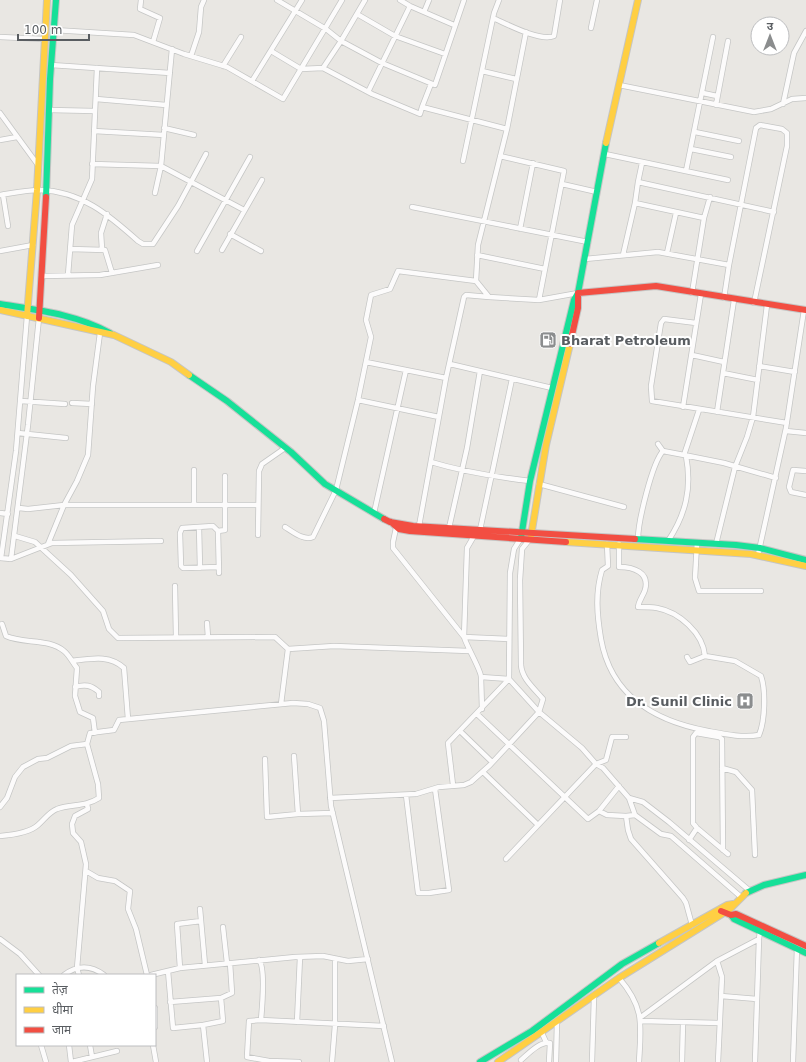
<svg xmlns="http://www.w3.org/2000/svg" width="806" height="1062" font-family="'DejaVu Sans','Noto Sans Devanagari',sans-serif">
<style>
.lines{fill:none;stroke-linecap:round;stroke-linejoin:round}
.street-casing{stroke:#c5c6c5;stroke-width:6}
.fast-casing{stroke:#c5c5c4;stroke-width:8}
.slow-casing{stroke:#c5c5c4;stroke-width:8}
.jam-casing{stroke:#c5c5c4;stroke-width:8}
.street{stroke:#fcfbfb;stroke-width:4.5}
.fast{stroke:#16e098;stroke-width:6}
.slow{stroke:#ffcf43;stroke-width:6}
.jam{stroke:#f24e42;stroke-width:6}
.labels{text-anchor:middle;stroke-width:4;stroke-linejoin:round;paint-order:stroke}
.poi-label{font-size:13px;font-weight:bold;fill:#595d61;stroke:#fff;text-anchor:start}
</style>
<rect width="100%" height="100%" fill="#e9e7e3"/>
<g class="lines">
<g class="street-casing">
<path id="street" d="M141,0L140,9L160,18L153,42
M277,0L326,29L341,41L323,68
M365,0L341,41L382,63L435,85L464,0
M400,0L410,6L454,25
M424,12L429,0
M357,14L395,36L445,54
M493,18C507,24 540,42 554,36L560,0
M591,28L597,0
M54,30L134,35L184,54L227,67L283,99L342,0
M526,32L507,129L478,245L476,281L489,297L539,300L578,293
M0,37L44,39
M172,49L161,166L244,210
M271,51L301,69L323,68L372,94L420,114L422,107
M191,56L199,32L201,7L204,0
M51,65L170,73
M223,66L241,37
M482,71L516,79
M252,81L302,0
M431,84L422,107L507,129
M619,85L754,112L771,109L792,99L806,98
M368,92L410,6
M703,93L717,96
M96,99L166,105
M783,104L794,53L806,31
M716,105L728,41
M49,110L95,111
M0,113L38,165
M164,128L194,135
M94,131L164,135
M695,132L739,141
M0,140L17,137
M691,149L731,157
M605,154L728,180
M500,156L564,171L539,300
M463,161L494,13L499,0
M92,164L161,166L155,193
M686,171L713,37
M638,182L642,163
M562,184L597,192
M0,195C13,193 27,190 40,190C81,191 109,215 138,241L143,244H153L178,206L206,154
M3,195L8,226
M635,203L638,182L774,212
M412,207L588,242
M704,218L710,197
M520,229L533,163
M230,234L261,251
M70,249L105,250L112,273
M102,249L101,233L107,214
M222,250L262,180
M0,251L33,245
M197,251L250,157
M667,253L676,213
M477,255L545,269
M623,255L635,203L704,218L692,293
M585,259L658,252L729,265L724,298
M729,265L756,128L760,125L782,129L787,133V146L754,303
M68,275L72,225L92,179L97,68
M41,276L100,275L158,265
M696,323L664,319L661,323L651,386L652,401L787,423
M692,355L724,362
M366,362L446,378
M450,364L552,388
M759,366L795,372
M723,373L758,380
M358,400L439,417
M21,401L65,404
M72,403L92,404
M683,407L701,294
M699,410L684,455L724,463L776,478
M717,412L734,300
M786,431L806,433
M18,433L66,438
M658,444L663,451L684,455
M431,462C464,472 496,477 530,481
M806,471L793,470L789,487L791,492L806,495
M539,484L624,507
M194,504V470
M19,508L28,509L64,505H257
M0,513L8,514
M374,513L406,370
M419,526L446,378L464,297L466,295L489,297
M199,527L200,568
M285,527C293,532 304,541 313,537L336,490L358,400L371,337L366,320L371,295L390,289L398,271L476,281
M396,528L393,542V548L464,637C467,647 481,670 481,677
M449,528L467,448L480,371
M480,530L512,379
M218,531L213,526L182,528L180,533L181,566L183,568L219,567
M258,535L259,471L262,464L285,448
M15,536L35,542L71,575L103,611L109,629L118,638L275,637L288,649
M474,536L467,548L464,637L509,639
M521,538L514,549L510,573L509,679L539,712L582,748L596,764L603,768L629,798L635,815L661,834L671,836L741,897
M638,539C638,522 652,463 663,451
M668,541C686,514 692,488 686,456
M697,543L695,578L699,591H761
M48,544L64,505L77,481L88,455L93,386L100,333
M607,544L608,566L602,570C595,593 597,615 601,639C611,696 654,721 708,731C724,734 743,738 759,735C765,721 766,691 761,676L735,661L705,656C703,633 679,612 657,608C651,607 644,607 638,607C639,600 643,596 645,590C650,572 633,567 619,567V544
M716,544L735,467L747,437L753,417L767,305
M758,555L786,428L804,310
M0,558L11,559L52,543L161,541
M1,558L16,451L27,316
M11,559L28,425L39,318
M219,573L218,531L225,530V476
M175,586L176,637
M207,623L208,637
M2,624L6,636C23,644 49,638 64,651C69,655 73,663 77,668L75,696L80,712L93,718L95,733
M288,649L334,646L469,651
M687,657L690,662L705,656
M72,661C90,659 109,654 124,668L128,719
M75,687C85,684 91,685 99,692V696
M281,704L288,649
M482,709L481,677L509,679
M477,714L588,819L599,811L619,786
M460,731L492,762
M87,744L90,733L114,730L119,720L293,703L308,704L320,708L324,721L331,806L392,1062
M294,756L298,814L333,813
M265,759L267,817L298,814
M722,768L736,772L752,790L755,855
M483,772L538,825
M453,785L448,743L509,679
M406,795L418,893H429L449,890L435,789
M330,798L416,794L439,787L464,785L471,782L490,765L539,712L543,699C534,688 522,679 521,665L520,580L522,549L530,539
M629,798L643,802L669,822L750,891
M0,807L7,798L15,777L23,767L38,759L47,758L71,746L87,744L98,784L99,798C85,807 72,804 57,809C49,812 45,819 38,825C29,833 12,835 0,836
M599,811L607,815L626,816
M635,815L626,816L628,830L631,839L683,898L686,903L692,925
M689,840L697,828
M723,850L722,739L719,737L696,733L693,737V823L697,828L728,854
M506,859L596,764L606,760L612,737H626
M86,871L98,878L115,881L130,891L128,909L136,929L147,975
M200,909L205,965
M223,927L227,963
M0,939L20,954L39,975
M259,960C266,968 262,1008 261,1020
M717,961L722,977L718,1062
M180,968L177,924L201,921
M168,971L173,1028L203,1025
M64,975C77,965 91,965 104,975
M79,975L77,968L86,864L81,842L73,833L72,824L75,816L88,809L87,804
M151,975L180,968L295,957L323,956L348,961L368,959
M619,978C645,1008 641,1025 639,1062
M721,996L757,999
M170,1002L221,998
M155,1008V1027
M641,1017L717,961L759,939L760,931
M642,1021L719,1023
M297,1022L300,957
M542,1033L546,1042
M41,1045L46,1062
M69,1045L71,1062
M90,1045L92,1057
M153,1045L156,1062
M521,1060C528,1054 540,1041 550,1043L549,1062
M72,1062L117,1051
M207,1062L203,1025L223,1021L221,998L232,993L230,963
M299,1062L269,1061L247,1057L249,1021L261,1020L384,1026
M332,1062L335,1025V959
M556,1062L557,1022
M592,1062L594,997
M682,1062L683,1023
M755,1062L759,939
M793,1062L797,948"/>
</g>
<g class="fast-casing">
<path id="fast" d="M46,197L50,79L56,0
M0,304C37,310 76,314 110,333
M189,375L227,401L291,452L325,484L384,519
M521,538L530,481L574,300L578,293L606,143
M635,539L736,545L760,548L806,560
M746,893L764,885L806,875
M731,915L734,919L806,953
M480,1062L532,1031L622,964L659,943"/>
</g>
<g class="slow-casing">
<path id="slow" d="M606,143L638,0
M0,310L114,335L171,362L189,375
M27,316L37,190L47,0
M531,536L546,445L570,344
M566,542L751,554L806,566
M659,943L727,905L733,904
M498,1062L619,978L730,909L746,893"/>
</g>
<g class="jam-casing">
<path id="jam" d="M578,293L656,286L806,310
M39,318L46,197
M570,344L578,308V293
M384,519L390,522L413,526L635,539
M391,522L399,529L410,531L566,542
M721,911L731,915L736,914L806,946"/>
</g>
<use href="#street" class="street"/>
<use href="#fast" class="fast"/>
<use href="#slow" class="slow"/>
<use href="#jam" class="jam"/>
</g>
<defs>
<g id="fuel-square" transform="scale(0.9)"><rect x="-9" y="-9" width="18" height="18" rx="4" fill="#8b8d8e" stroke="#fff"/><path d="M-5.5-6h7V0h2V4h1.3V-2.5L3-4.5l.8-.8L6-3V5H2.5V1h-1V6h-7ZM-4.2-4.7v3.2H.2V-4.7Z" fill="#fff"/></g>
<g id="hospital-square" transform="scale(0.9)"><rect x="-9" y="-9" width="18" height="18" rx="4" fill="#8b8d8e" stroke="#fff"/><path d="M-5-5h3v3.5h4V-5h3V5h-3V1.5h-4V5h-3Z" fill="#fff"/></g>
</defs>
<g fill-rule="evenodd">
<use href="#fuel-square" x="548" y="340"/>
<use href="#hospital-square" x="745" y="701"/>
</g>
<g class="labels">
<g class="poi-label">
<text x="561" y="345">Bharat Petroleum</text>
<text x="732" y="706" text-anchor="end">Dr. Sunil Clinic</text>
</g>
</g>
<rect x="16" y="974" width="140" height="72" fill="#ffffff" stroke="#bdbec0"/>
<rect x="24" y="987" width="20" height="6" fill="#16e098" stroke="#bdbec0"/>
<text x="52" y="994" font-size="12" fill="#595d61">तेज़</text>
<rect x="24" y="1007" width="20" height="6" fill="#ffcf43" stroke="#bdbec0"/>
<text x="52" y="1014" font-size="12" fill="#595d61">धीमा</text>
<rect x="24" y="1027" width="20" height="6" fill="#f24e42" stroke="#bdbec0"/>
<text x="52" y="1034" font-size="12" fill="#595d61">जाम</text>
<g transform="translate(770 36)"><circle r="19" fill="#ffffff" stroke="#bdbec0"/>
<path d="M0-3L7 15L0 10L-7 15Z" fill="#8b8d8e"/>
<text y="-6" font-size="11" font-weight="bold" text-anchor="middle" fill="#595d61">उ</text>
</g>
<path d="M18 34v6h71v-6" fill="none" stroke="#595d61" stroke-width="2"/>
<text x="24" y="34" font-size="12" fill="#595d61" stroke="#ffffff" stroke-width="3" paint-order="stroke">100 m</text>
</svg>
